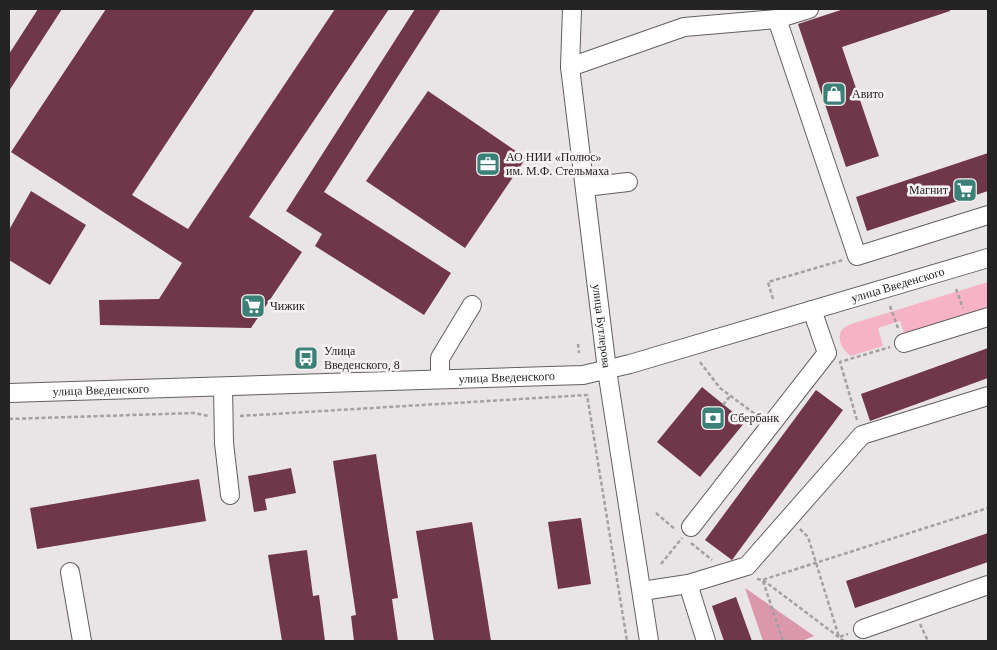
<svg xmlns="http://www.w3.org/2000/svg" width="997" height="650" font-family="'Times New Roman',serif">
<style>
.green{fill:#f6b3c6}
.forest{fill:#db97ab}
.building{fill:#703649}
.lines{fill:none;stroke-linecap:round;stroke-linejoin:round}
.minor-casing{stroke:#635f60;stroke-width:20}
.path{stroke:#a4a0a1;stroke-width:2.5;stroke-dasharray:4 2.5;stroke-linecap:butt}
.minor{stroke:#fff;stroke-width:18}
.labels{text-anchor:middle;stroke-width:5;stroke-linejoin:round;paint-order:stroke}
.poi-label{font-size:12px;fill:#252424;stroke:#f6f1f2;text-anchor:start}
.street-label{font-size:12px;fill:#252424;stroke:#f6f1f2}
</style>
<rect width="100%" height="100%" fill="#e9e4e5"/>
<path class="green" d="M988,282V312L906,339L900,321L878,328L883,346L851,356C843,351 834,336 844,328C846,326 849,325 851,324Z"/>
<path class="forest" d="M745,588L814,636L802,641H763Z"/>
<path class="building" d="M38,9H62L9,91V54Z
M106,9H255L132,195L188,229L335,9H389L249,217L302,252L251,328L100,325L99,300L159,299L182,263L11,152Z
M415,9H441L324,192L451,273L424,315L315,246L322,234L286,211Z
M844,9H950V11L842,47L879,156L846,167L798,24Z
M428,91L526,158L465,248L366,181Z
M988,153V191L867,231L856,197Z
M31,191L86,225L50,285L9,260V230Z
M988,348V378L870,421L861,394Z
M702,387L745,422L700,477L657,442Z
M816,390L843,410L732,560L705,540Z
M376,454L398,598L392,599L398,641H354L351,616L356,615L333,461Z
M291,468L296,493L265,499L267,510L254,512L248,476Z
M199,479L206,521L37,549L30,508Z
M581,518L591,584L558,589L548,522Z
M472,522L491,641H434L416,531Z
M988,533V562L855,608L846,581Z
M307,550L313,596L319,595L325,641H282L268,555Z
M736,597L752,641H724L712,606Z"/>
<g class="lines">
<g class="minor-casing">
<g id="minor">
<path id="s1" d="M572,9L570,67L607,370L649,641"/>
<path d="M777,19L857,256L988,215"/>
<path d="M570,67L684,27L777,19L809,9"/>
<path d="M585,187L628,182"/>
<path d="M904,343L988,317"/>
<path d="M440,379V358L472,305"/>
<path d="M223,387L224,443L230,495"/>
<path id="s2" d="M9,393L583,375L630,364L988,258"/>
<path d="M691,527L827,353L812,310"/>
<path d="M70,572L82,641"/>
<path d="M688,584L706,641"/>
<path d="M642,591L688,584L747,566L862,435L988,396"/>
<path d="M863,629L988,585"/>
</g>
</g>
<path class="path" d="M956,289L963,308
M773,299L768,282L843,260
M890,306L898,328
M578,344L579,353
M700,362L720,388L759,417
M723,405L730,396
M240,416L587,395L627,641
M9,419L194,413L209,416
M857,420L840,362L890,347
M656,513L676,530
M800,529L808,537L839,637L848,634
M691,543L712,560
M661,564L682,538
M757,579L762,580L988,508
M763,580L844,641
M763,581L783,641
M920,624L928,641"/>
<use href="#minor" class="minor"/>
</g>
<defs>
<g id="shop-square" transform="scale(1.25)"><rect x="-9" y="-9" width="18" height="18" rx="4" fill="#3b8178" stroke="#f6f1f2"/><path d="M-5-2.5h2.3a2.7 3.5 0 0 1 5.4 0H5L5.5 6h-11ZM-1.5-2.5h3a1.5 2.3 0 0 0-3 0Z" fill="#fff"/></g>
<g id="office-square" transform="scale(1.25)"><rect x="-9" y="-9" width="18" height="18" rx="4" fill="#3b8178" stroke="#f6f1f2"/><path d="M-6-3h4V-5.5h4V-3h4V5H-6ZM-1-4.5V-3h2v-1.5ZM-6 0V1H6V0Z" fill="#fff"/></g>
<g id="supermarket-square" transform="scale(1.25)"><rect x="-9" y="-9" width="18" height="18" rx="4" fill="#3b8178" stroke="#f6f1f2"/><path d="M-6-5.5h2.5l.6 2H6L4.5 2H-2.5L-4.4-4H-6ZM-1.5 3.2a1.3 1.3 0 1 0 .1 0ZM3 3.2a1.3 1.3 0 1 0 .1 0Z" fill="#fff"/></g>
<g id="bus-square" transform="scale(1.25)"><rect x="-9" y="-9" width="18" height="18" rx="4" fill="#3b8178" stroke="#f6f1f2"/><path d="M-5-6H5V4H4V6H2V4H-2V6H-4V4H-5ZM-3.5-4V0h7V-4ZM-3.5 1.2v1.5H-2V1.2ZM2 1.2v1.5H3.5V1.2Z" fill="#fff"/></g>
<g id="bank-square" transform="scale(1.25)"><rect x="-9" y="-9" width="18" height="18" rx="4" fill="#3b8178" stroke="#f6f1f2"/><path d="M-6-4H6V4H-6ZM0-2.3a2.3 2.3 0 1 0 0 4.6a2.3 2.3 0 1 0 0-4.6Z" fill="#fff"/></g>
</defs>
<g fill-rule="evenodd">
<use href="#shop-square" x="834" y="94"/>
<use href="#office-square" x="488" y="164"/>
<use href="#supermarket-square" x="965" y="190"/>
<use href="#supermarket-square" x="253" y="306"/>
<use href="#bus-square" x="306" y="358"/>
<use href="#bank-square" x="713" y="418"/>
</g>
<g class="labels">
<g class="poi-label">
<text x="852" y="98">Авито</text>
<text x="506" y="161">АО НИИ «Полюс»<tspan x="506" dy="14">им. М.Ф. Стельмаха</tspan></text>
<text x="948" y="194" text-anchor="end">Магнит</text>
<text x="270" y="310">Чижик</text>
<text x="324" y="355">Улица<tspan x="324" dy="14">Введенского, 8</tspan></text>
<text x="730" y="422">Сбербанк</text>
</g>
<g class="street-label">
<text dy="4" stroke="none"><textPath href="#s2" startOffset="902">улица Введенского</textPath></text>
<text dy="4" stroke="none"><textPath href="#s1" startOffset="319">улица Бутлерова</textPath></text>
<text dy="4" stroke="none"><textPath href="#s2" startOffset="498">улица Введенского</textPath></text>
<text dy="4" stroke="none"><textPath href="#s2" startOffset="92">улица Введенского</textPath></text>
</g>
</g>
<rect width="997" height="650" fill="none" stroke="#252424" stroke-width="20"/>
</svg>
